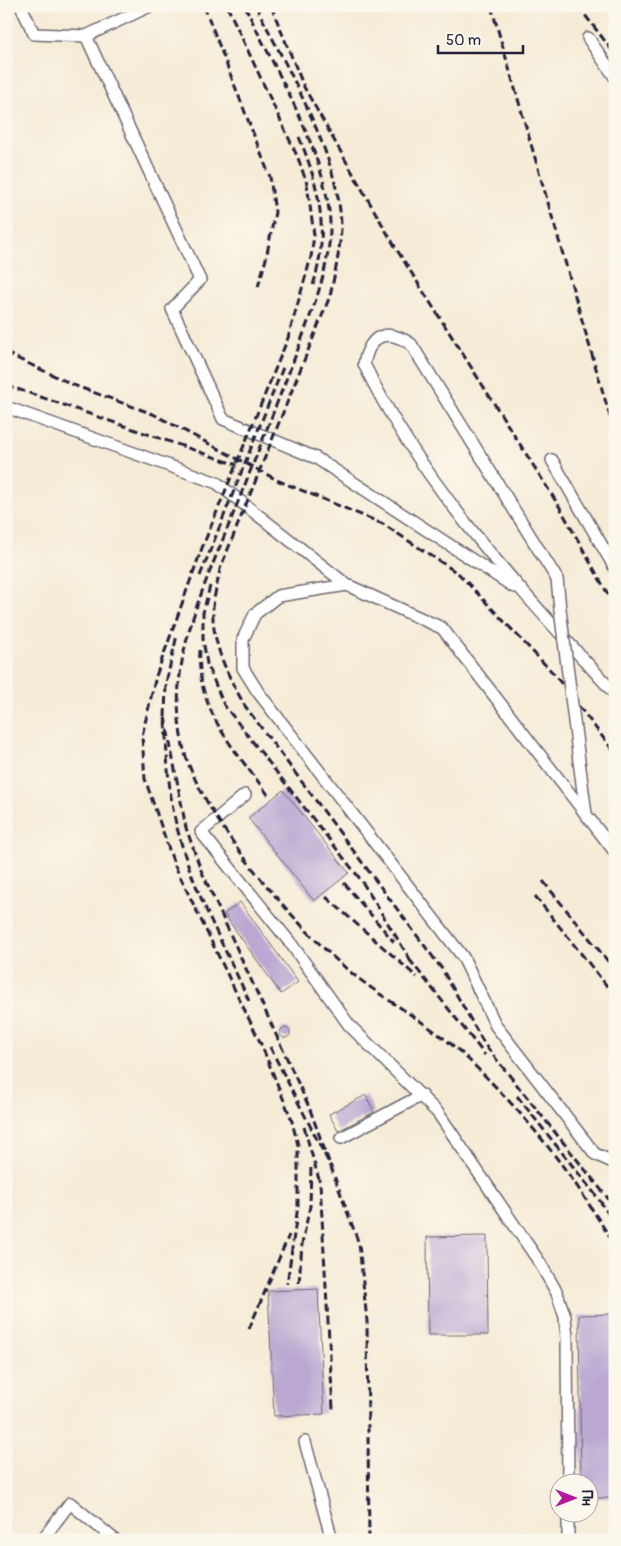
<svg xmlns="http://www.w3.org/2000/svg" width="621" height="1546" font-family="Pangolin,sans-serif">
<style>
.building{fill:#baa7d2}
.lines{fill:none;stroke-linecap:round;stroke-linejoin:round}
.minor-casing{stroke:#6c6871;stroke-width:14}
.minor{stroke:#fff;stroke-width:11}
.rail{stroke:#22223b;stroke-width:3;stroke-dasharray:8 4;stroke-linecap:butt}
.minor-bridge-casing{stroke:#6c6871;stroke-width:14;stroke-linecap:butt}
.minor-bridge{stroke:#fff;stroke-width:11}
</style>
<rect width="100%" height="100%" fill="#fbf7ec"/>
<filter id="ink" filterUnits="userSpaceOnUse"><feTurbulence type="fractalNoise" baseFrequency=".02" numOctaves="2"/><feDisplacementMap in="SourceGraphic" scale="10" xChannelSelector="R" yChannelSelector="G"/><feConvolveMatrix kernelMatrix="1 2 1 2 8 2 1 2 1" color-interpolation-filters="sRGB"/></filter>
<filter id="wash" filterUnits="userSpaceOnUse"><feTurbulence type="fractalNoise" baseFrequency=".0096" numOctaves="4" result="noise"/><feDisplacementMap in="SourceGraphic" scale="20" xChannelSelector="R" yChannelSelector="G"/><feGaussianBlur stdDeviation="1.12" result="paint"/><feColorMatrix in="noise" values="0 0 0 0 0 0 0 0 0 0 0 0 0 0 0 0 0 1.4 0 .05"/><feComposite in="paint" operator="in"/></filter>
<g filter="url(#wash)">
<rect width="100%" height="100%" fill="#f5ebd6"/>
<g id="blocks">
<path class="building" d="M283,790L349,873L314,901L248,818Z
M240,902L298,982L281,994L224,914Z
M280 1033a5 5 0 1 1 10 0a5 5 0 1 1-10 0Z
M366,1095L374,1112L338,1131L329,1114Z
M487,1236L488,1335H428L427,1237Z
M318,1289L324,1414L274,1416L268,1291Z
M615,1314V1498H588V1484H581L579,1315Z"/>
</g>
</g>
<g filter="url(#ink)">
<use href="#blocks" fill-opacity="0" stroke="#6c6871" stroke-width="1"/>
<g class="lines">
<g class="minor-casing">
<path id="minor" d="M21,6L34,34L86,36L150,6
M86,36L200,280L172,309L223,419L316,458L514,587
M588,38L615,77
M6,407L217,483L347,585L442,628L615,852
M552,460L615,568
M347,585L278,596L255,614L243,639V668L258,692L463,957L496,1026L595,1154L615,1163
M560,609L557,579L411,344C386,328 370,334 364,364C424,489 523,592 615,694
M578,753L586,814
M245,795L201,832L292,945L349,1025L438,1113L540,1263L557,1293L565,1317L567,1338L568,1484
M341,1138L422,1095
M305,1442L332,1540
M568,1514V1540
M42,1540L70,1503L115,1540"/>
</g>
<use href="#minor" class="minor"/>
<path class="rail" d="M204,6L270,177L275,212L266,259L258,287
M227,6L298,158L307,184L314,235L311,257L288,338L202,548L156,676L142,736L145,779L174,864L261,1044L291,1118L298,1145V1206L287,1284
M245,6C275,71 326,151 330,222C331,267 313,307 298,349C277,403 256,457 234,512C204,588 163,666 184,750C202,818 299,931 354,975C392,1005 436,1027 471,1062C506,1096 539,1133 567,1172C584,1195 599,1221 615,1245
M256,6C287,69 341,158 341,228C340,251 335,273 330,296L220,569C218,582 214,595 213,607C211,643 228,676 245,706L442,969L485,1045L615,1207
M271,6L304,87L351,170L397,250L559,506L615,607
M491,6L615,434
M578,6L615,54
M299,137C320,187 330,236 312,288
M6,353L76,386L153,414L279,481L383,524L459,574L554,674L615,753
M6,385L237,465
M200,576L284,365
M210,586L203,613V639L207,664L224,705L361,880L413,964
M200,650C195,710 236,751 269,796
M165,717L166,683L177,635
M543,881L615,970
M344,883L394,942
M535,896L615,996
M326,897L417,977
M409,959L485,1055
M249,1001C225,947 194,893 179,835C168,797 167,757 165,717L186,828L201,870L309,1107L359,1244L367,1321L369,1540
M270,1047L332,1169
M517,1096L598,1198L615,1224
M304,1127L320,1183L333,1409
M299,1283L302,1244L310,1206L311,1165
M249,1329L289,1235"/>
<g class="minor-bridge-casing">
<path id="minor-bridge" d="M560,609L578,753"/>
</g>
<use href="#minor-bridge" class="minor-bridge"/>
</g>
</g>
<rect width="621" height="1546" fill="none" stroke="#fbf7ec" stroke-width="25"/>
<g transform="translate(574 1498) rotate(90)"><circle r="24" fill="#fbf7ec" stroke="#a4a2a5"/>
<path d="M0-4L9 19L0 12L-9 19Z" fill="#b5179e"/>
<text y="-8" font-size="14" font-weight="bold" text-anchor="middle" fill="#22223b">Пн</text>
</g>
<path d="M438 45v8h85v-8" fill="none" stroke="#22223b" stroke-width="2.5"/>
<text x="446" y="45" font-size="15" fill="#22223b" stroke="#fbf7ec" stroke-width="4" paint-order="stroke">50 m</text>
</svg>
